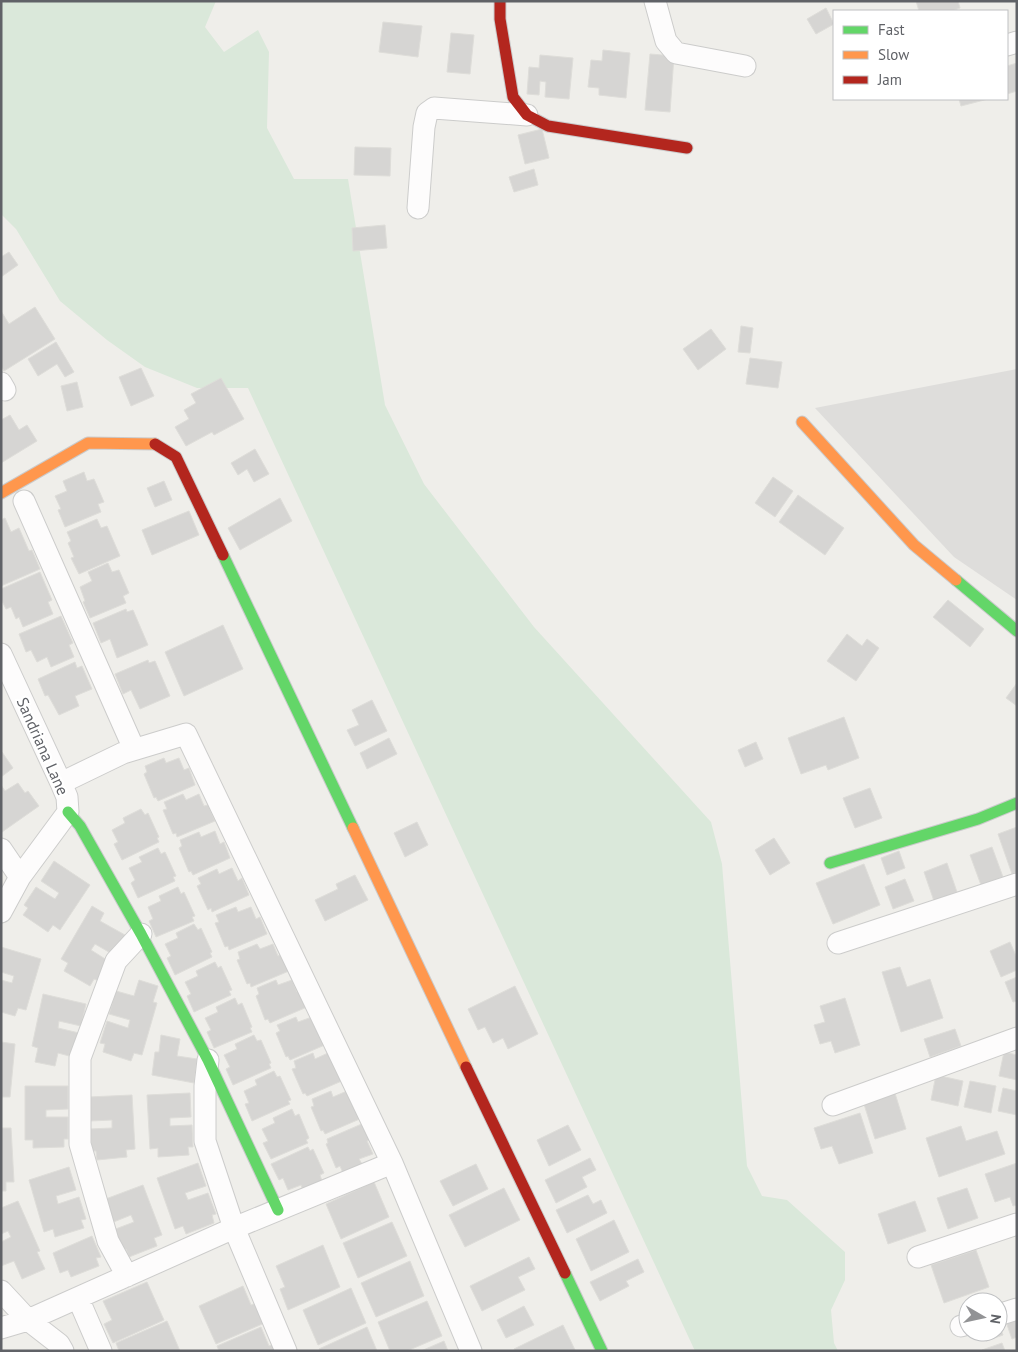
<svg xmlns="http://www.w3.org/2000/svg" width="1018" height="1352" font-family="'PT Sans',sans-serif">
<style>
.industrial{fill:#dedddb}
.green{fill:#dae8da}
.building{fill:#d6d5d3;stroke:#deddd9}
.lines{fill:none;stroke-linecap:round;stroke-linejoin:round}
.street-casing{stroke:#cccccb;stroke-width:23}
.fast-casing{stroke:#cacacb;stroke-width:13}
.slow-casing{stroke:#cacacb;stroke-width:13}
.jam-casing{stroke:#cacacb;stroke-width:13}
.street{stroke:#fdfcfc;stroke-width:21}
.fast{stroke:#63d668;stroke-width:11}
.slow{stroke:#ff974d;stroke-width:11}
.jam{stroke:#b3261e;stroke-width:11}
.labels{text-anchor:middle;stroke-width:4.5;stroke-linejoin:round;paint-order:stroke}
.street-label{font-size:16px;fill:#606267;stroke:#fff}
</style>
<rect width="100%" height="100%" fill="#efeeea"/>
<path class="industrial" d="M1017,369V600L954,557L815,408Z"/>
<path class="green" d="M1,1H216L205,27L224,52L258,30L269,52L267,128L294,179H348L385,405L424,484L534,627L711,822L722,864L747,1166L762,1196L787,1200L845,1252V1280L831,1310L834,1343L838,1351H695L248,388H197L145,367L107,340L60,301L16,229L1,214Z"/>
<path class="building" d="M916,1H958L960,8L952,11H919Z
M826,8L834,24L816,34L807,19Z
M383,22L422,26L418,57L379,52Z
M451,33L474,35L470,74L447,72Z
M603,50L630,53L626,98L599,95V88L588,87L591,60L602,61Z
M650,54L674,56L670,112L645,110Z
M540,55L573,58L569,99L545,97L546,82L540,81L539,95L527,94L529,67L539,68Z
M1017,63V91L1007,94V66Z
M959,99H988L961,106Z
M542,129L549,158L525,164L518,135Z
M355,147L391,148L390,176L354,175Z
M534,169L538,185L514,192L509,177Z
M385,225L387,248L353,251L352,228Z
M9,252L18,265L1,277V257Z
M35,307L55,339L4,371L1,366V311L9,324Z
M741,326L753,328L750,353L738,352Z
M711,329L726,349L698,370L683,349Z
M56,342L74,372L65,377L57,364L38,376L28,359Z
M750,358L782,362L778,388L746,384Z
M141,368L154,396L131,406L119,377Z
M221,378L244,419L214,435L212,432L186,446L175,427L189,419L184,410L196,403L191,394Z
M77,382L83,407L67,411L61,386Z
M10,415L19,430L27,425L37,441L1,463V420Z
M255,449L269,474L254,482L247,469L238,475L231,463Z
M84,472L87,481L94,479L104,502L98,504L101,512L65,527L58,510L61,509L55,496L67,491L63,481Z
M773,477L793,491L775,517L755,503Z
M164,481L172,500L155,507L147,488Z
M798,495L844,528L825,555L779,522Z
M280,498L292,521L240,550L228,528Z
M189,511L199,535L152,555L142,530Z
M5,518L11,532L19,528L29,551L32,550L40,569L1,586V520Z
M97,519L101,528L107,526L120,556L79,574L71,558L74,557L68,543L71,541L67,532Z
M108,563L112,572L119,570L129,593L123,596L126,603L90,618L83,602L85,601L80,587L92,581L88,572Z
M40,572L52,600L48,602L53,614L23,627L19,617L16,619L11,607L6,609L1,599V589Z
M948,600L984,629L970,647L933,617Z
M126,609L127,612L133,610L148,645L117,658L110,639L101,643L93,623Z
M61,616L73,643L69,645L74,657L51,667L47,657L37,662L31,650L26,652L19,634Z
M223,625L243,669L184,696L165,652Z
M847,634L862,646L867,639L879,648L856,681L827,661Z
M148,660L149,663L155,661L170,696L140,709L131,690L123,694L115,674Z
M75,662L77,668L82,666L92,689L75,696L79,706L59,715L48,695L45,696L38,679Z
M1017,683V706L1006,698Z
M372,700L387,731L355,746L347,730L359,725L352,710Z
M844,717L859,758L828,770L826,765L801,774L788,738Z
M389,738L397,754L367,769L360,753Z
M756,742L763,759L745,767L738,750Z
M2,752L13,768L1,777V753Z
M164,758L166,763L179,758L184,770L189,768L195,785L158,801L156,797L154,798L144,774L147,772L145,766Z
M18,783L25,793L28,791L39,806L2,832L1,785L5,791Z
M870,788L882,818L855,828L843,798Z
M183,794L186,800L199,794L204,806L208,805L215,821L177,837L176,833L173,834L163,810L167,809L164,802Z
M141,809L145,815L148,813L159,837L157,838L159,842L122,860L114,844L118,842L112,830L125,823L123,818Z
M417,822L428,845L405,857L394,833Z
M1017,827V872L1012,874L998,834Z
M215,831L220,844L224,842L230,858L193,875L191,871L189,872L179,848L182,846L180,840L199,832L201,837Z
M774,838L790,863L770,875L755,850Z
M992,847L1003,877L981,885L970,855Z
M158,848L161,854L165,852L176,876L173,877L175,881L138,898L131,883L135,880L129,868L142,862L139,857Z
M899,851L905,868L887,875L881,858Z
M54,861L90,885L60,930L53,925L48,932L23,915L28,908L24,905L36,887L55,899L59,893L41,881Z
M947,863L957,892L934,901L924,872Z
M864,864L880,905L833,924L816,883Z
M232,868L238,881L242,878L249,895L212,912L211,908L208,910L197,886L201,884L198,878L217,869L219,874Z
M355,875L368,900L325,921L315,900L338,889L336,884Z
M905,879L914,901L893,909L885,887Z
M178,887L181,894L184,892L195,916L192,917L194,921L156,937L149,921L153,919L148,907L161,901L159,896Z
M92,906L104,913L100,921L125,935L114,955L95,944L91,950L110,962L99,981L94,979L90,986L64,971L68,963L61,959Z
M236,907L238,912L251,907L256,919L260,917L267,934L229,950L228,946L225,947L215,923L219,922L216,915Z
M194,924L198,930L201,928L212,952L210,953L212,957L175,975L167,958L171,956L165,944L178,938L176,933Z
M1010,942L1017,958V970L1001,977L990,951Z
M257,944L260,949L273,944L278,956L282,954L289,971L251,987L250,983L247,984L237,960L240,959L238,952Z
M1,947L41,959L26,1010L18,1008L15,1016L1,1012V980L12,983L14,976L1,972Z
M215,962L218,968L221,966L232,990L229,991L231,995L194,1012L187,996L191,994L185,982L198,976L196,971Z
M900,967L907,987L930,979L943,1018L901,1032L882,972Z
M1017,977V1001L1013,1002L1005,982Z
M139,980L158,986L153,1002L157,1003L142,1055L134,1053L131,1061L103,1052L105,1044L100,1043L107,1021L128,1028L130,1020L109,1014L116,991L134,996Z
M276,980L278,985L292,980L297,992L301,990L307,1007L270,1023L268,1019L265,1020L256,996L259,994L257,988Z
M515,986L538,1034L508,1049L503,1038L493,1043L485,1027L478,1030L468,1009Z
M43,994L86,1004L81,1026L59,1021L58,1028L79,1033L73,1057L58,1053L55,1066L35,1062L38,1048L32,1046Z
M235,998L238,1005L242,1003L252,1027L250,1028L252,1032L214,1048L207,1032L211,1030L205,1018L218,1012L216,1007Z
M845,998L860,1045L835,1053L831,1041L820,1044L814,1025L825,1022L820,1006Z
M296,1017L298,1022L312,1017L327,1044L290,1060L288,1056L286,1057L276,1033L280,1031L277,1025Z
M955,1029L961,1046L930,1057L924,1039Z
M161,1035L180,1039L177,1056L197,1059L194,1083L152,1075L155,1052H159Z
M254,1035L257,1041L261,1040L271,1063L269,1064L271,1068L233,1085L226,1069L230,1067L224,1055L237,1049L235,1044Z
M1,1042L15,1044L10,1097H2L1,1103Z
M1004,1052L1017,1055V1080L999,1076Z
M313,1053L315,1059L328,1053L344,1080L307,1096L305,1093L303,1094L292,1069L296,1068L294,1061Z
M274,1071L277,1077L280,1076L291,1100L288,1101L290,1104L252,1121L245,1104L249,1103L244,1091L257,1085L255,1080Z
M936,1075L963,1081L958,1106L931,1100Z
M970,1081L996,1086L991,1113L964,1107Z
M25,1086H68V1109L46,1110V1117H68V1139H64V1147L33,1148V1140H25Z
M1003,1088L1017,1091V1115L998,1111Z
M894,1090L906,1129L875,1139L863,1101Z
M331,1091L333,1097L347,1091L362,1118L325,1134L323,1130L321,1131L311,1107L314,1106L312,1099Z
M190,1093L191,1117L170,1118V1126L192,1125L193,1147H188L189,1155L158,1157V1148L150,1149L147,1095Z
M132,1095L135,1149L126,1150L127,1157L97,1160L96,1151H92L90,1129L112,1128V1120L90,1121L89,1097Z
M292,1109L295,1116L299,1114L309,1138L306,1140L308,1143L271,1159L263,1143L268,1141L262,1129L275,1123L273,1118Z
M860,1113L873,1153L839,1164L832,1146L821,1149L814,1128Z
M364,1123L371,1139L367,1141L373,1154L359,1159L362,1164L343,1173L340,1166L336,1168L326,1144L328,1143L327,1139Z
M568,1125L581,1150L549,1166L537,1140Z
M961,1126L966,1141L997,1131L1005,1154L939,1177L926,1138Z
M1,1128H11L14,1182H6V1191H1Z
M308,1147L310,1151L313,1149L324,1173L320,1175L322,1181L303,1190L301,1185L288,1190L283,1178L279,1180L271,1164Z
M590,1158L596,1170L582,1177L587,1187L556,1203L545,1180Z
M198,1163L206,1186L185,1193L188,1200L208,1193L216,1214L212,1215L214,1223L186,1234L183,1226L175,1229L157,1178Z
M1017,1163V1205L1013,1206L1010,1197L995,1202L985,1174Z
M476,1164L488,1189L453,1206L440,1181Z
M69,1167L76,1190L56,1196L58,1204L79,1197L86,1219L81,1220L84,1228L55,1237L53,1229L44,1232L29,1180Z
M374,1182L389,1217L341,1239L326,1204Z
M143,1185L162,1235L154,1238L157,1246L129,1257L126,1249L121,1251L113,1230L134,1222L131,1215L111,1223L103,1200Z
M504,1188L520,1220L465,1247L449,1215Z
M967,1188L978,1218L948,1229L937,1198Z
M588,1195L593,1204L601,1200L607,1213L567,1233L556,1210Z
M18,1201L40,1251L37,1252L45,1269L22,1279L14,1261L1,1266V1242L11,1237L8,1231L1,1234V1208Z
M915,1201L926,1231L888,1244L878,1214Z
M614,1220L629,1252L591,1271L576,1239Z
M392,1222L407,1256L358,1278L343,1243Z
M92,1236L101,1257L96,1258L99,1266L71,1277L68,1270L60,1273L53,1253Z
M323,1245L340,1287L288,1310L280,1289L285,1287L276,1266Z
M976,1250L989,1287L944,1303L931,1265Z
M529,1257L535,1269L518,1277L525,1290L482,1311L470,1286Z
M638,1259L644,1272L626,1281L629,1286L600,1301L590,1282Z
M410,1261L424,1296L376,1317L361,1283Z
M147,1282L164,1320L113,1343L104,1324L112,1320L103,1301Z
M243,1286L251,1305L259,1302L267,1322L216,1344L199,1306Z
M351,1288L366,1323L318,1345L303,1310Z
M427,1301L442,1336L407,1351H390L378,1322Z
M524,1306L534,1325L506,1338L497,1320Z
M1017,1314V1337L1012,1339L1005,1319Z
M167,1321L180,1351H119L116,1343Z
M998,1321L1003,1335L986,1341L983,1332H998Z
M563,1325L575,1350L515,1351L514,1349Z
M261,1327L269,1346L277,1343L280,1351H219L217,1346Z
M367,1327L377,1351H320L319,1349Z
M444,1341L448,1351H421Z
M1002,1343L1005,1351H983L982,1350Z"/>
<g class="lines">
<g class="street-casing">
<path id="street" d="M655,1L666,41L676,53L745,66
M1007,45L1017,42
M418,208L424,127L427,113L434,108L527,115
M1,383L5,390
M24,501L134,749
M1,654L61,783L67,797L68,812L20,877L1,912
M61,783L123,753L186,734L392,1163L471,1351
M1,849L20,877
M838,943L1017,884
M208,1060L205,1086V1141L234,1228L286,1351
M833,1105L1017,1038
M918,1257L1017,1224
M127,1276L108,1241L80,1144V1058L116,961L141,934
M1,1291L28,1320L59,1344L63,1351
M78,1298L101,1351
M998,1315L1017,1309
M961,1326L968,1324
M1,1328L28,1320L234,1228L392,1163"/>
</g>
<g class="fast-casing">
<path id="fast" d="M223,555L353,828
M956,580L1017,631
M68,812L80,826L141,934L208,1060L278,1210
M830,863L978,819L1017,803
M565,1273L602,1351"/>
</g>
<g class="slow-casing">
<path id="slow" d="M802,422L914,545L956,580
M1,493L88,443L155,444
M353,828L466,1067"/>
</g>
<g class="jam-casing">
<path id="jam" d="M500,1V19L513,97L527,115L548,126L687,148
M155,444L176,457L223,555
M466,1067L565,1273"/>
</g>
<use href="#street" class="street"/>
<use href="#fast" class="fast"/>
<use href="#slow" class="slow"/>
<use href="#jam" class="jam"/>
</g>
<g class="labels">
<g class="street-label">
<text transform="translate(43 746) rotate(66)" y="6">Sandriana Lane</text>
</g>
</g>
<rect width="1018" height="1352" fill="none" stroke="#606267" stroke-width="5"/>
<rect x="833" y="10" width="175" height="90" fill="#ffffff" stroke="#bfc0c2"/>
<rect x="843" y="26" width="25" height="8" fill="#63d668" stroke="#bfc0c2"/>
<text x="878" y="35" font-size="15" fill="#606267">Fast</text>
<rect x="843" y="51" width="25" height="8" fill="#ff974d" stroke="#bfc0c2"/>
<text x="878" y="60" font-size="15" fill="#606267">Slow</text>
<rect x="843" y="76" width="25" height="8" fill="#b3261e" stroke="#bfc0c2"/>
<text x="878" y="85" font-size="15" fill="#606267">Jam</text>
<g transform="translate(983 1317) rotate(99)"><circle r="24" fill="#ffffff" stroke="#bfc0c2"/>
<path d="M0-4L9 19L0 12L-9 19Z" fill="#929395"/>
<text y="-8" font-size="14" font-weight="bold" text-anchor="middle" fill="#606267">N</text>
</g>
</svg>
